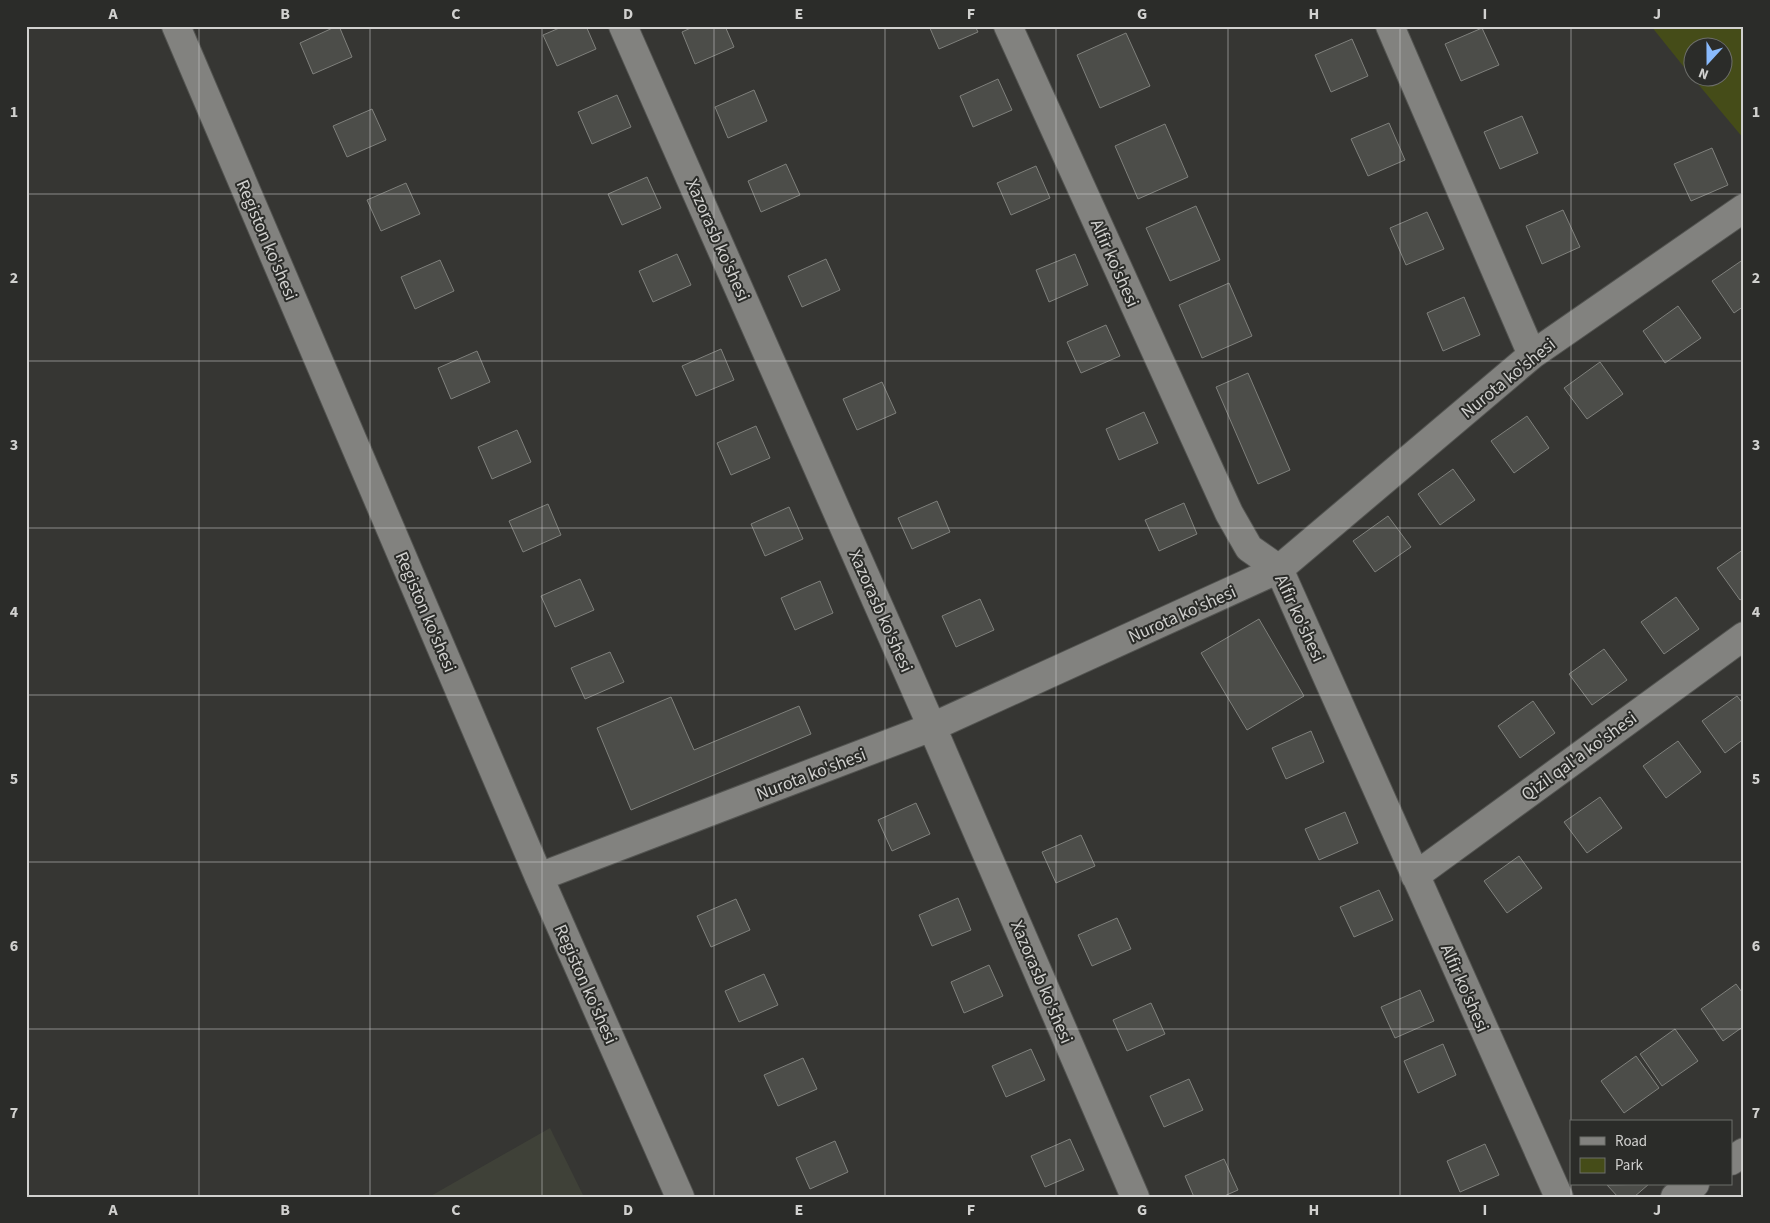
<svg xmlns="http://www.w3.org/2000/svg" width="1770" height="1223" font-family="'Source Sans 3',sans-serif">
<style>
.built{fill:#3f4138}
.green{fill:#454c18}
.building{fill:#4c4d49;stroke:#7f807c}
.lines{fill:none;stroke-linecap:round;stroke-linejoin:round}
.minor-casing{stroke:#535451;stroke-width:30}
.minor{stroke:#82827f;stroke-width:28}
.grid{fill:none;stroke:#d1d1cf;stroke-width:1;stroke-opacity:0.55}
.labels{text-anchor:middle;stroke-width:4;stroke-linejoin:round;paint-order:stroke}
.street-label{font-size:18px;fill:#d1d1cf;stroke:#2b2c29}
.neatline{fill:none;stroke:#d1d1cf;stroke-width:2}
.grid-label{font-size:16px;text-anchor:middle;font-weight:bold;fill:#d1d1cf}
</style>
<rect width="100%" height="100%" fill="#363633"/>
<path class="built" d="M550,1128L584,1197H429Z"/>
<path class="green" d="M1651,26H1744V139L1693,78H1722V48H1692V77Z"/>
<path class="building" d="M337,26H339L352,57L313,74L300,43Z
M564,26H586L596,49L557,66L543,35Z
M695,26H725L734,47L695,64L682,32Z
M929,26H975L978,32L939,49Z
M1482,28L1499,65L1461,81L1445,44Z
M1126,33L1150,86L1100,108L1077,55Z
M1352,39L1368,76L1331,92L1315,55Z
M998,79L1012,110L973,127L960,96Z
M754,90L767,121L728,138L715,107Z
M617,95L631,127L592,144L578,112Z
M372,109L386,140L347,157L333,126Z
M1522,116L1538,153L1500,169L1484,132Z
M1389,123L1405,160L1368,176L1351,139Z
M1165,124L1188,177L1138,199L1115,146Z
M1712,148L1728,185L1691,201L1674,164Z
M786,164L800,195L761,212L748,181Z
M1036,166L1050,198L1011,215L997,183Z
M647,177L661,208L622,225L608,194Z
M406,183L420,214L381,231L367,200Z
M1196,206L1220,260L1170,281L1146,228Z
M1563,210L1580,247L1542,264L1526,226Z
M1427,212L1444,249L1406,265L1390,228Z
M677,254L691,285L653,302L639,271Z
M1075,254L1088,285L1049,302L1036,270Z
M826,259L840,290L802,307L788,276Z
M1744,259V306L1734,313L1712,281Z
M440,260L454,291L415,309L401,277Z
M1229,283L1252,336L1202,358L1179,305Z
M1464,297L1480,335L1443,351L1427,313Z
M1678,306L1701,338L1665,363L1643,331Z
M1106,325L1120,356L1081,373L1067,342Z
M721,349L734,380L696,396L682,366Z
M477,351L490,382L451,399L438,368Z
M1600,362L1623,394L1587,419L1564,388Z
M1248,373L1290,470L1258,484L1216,387Z
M882,382L896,413L857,430L843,399Z
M1144,412L1158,443L1119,460L1106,429Z
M1527,416L1549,448L1514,473L1491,441Z
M756,426L770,458L731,475L717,443Z
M517,430L531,462L492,479L478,447Z
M1453,469L1475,500L1440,525L1418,494Z
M937,501L950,532L912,549L898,518Z
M1184,503L1197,534L1159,551L1145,520Z
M548,504L561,535L523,552L509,521Z
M789,507L803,539L765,556L751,524Z
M1388,516L1411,547L1375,572L1353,541Z
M1744,549V597L1740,600L1717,568Z
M580,579L594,610L555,627L541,596Z
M820,581L833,613L795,630L781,598Z
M1676,597L1699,629L1664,654L1641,622Z
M980,599L994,630L956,647L942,616Z
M1259,619L1304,696L1247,730L1201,653Z
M1604,649L1627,680L1592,705L1569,674Z
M610,652L624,682L585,699L571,668Z
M1737,696L1744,705V739L1725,753L1702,721Z
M671,697L694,750L799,706L811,734L631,810L597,728Z
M1533,701L1555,733L1520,758L1498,726Z
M1311,731L1324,762L1286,779L1272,748Z
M1678,741L1701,772L1666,798L1643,766Z
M1600,797L1622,828L1587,853L1564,822Z
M916,803L930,834L892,851L878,820Z
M1345,812L1358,843L1319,860L1305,829Z
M1081,835L1095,866L1056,883L1042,852Z
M1519,856L1542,888L1507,913L1484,881Z
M1379,890L1393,920L1354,937L1340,907Z
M958,898L971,930L932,946L919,915Z
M736,899L750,930L711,947L697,916Z
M1117,918L1131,949L1092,966L1078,935Z
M989,965L1003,996L964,1013L951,982Z
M764,974L778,1005L739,1022L725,991Z
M1736,984L1744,995V1026L1723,1041L1701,1009Z
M1420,990L1434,1021L1395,1038L1381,1007Z
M1151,1003L1165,1034L1127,1051L1113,1020Z
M1675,1029L1698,1061L1662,1086L1640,1054Z
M1443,1044L1456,1075L1418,1093L1404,1061Z
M1031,1049L1045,1080L1006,1097L992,1066Z
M1636,1056L1659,1088L1624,1113L1601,1081Z
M803,1058L817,1089L778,1106L764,1075Z
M1189,1079L1203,1110L1164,1127L1150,1096Z
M1070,1139L1084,1170L1045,1187L1031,1156Z
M835,1141L848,1172L810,1189L796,1158Z
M1485,1144L1499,1175L1460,1192L1447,1161Z
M1224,1159L1238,1190L1222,1197H1194L1185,1176Z
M1649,1184L1634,1197H1618L1607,1185Z"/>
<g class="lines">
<g class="minor-casing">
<path id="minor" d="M176,26L539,877L680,1197
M623,26L932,727L1135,1197
M1008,26L1229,513L1249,548L1279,569L1559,1197
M1390,26L1532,355
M1415,876L1744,636
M539,877L932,727L1279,569L1532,355L1744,208
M1731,1161L1744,1152
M1675,1197L1695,1184"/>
</g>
<use href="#minor" class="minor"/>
</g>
<path class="grid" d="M199,26V1197M370,26V1197M542,26V1197M714,26V1197M885,26V1197M1056,26V1197M1228,26V1197M1400,26V1197M1571,26V1197M26,194H1744M26,361H1744M26,528H1744M26,695H1744M26,862H1744M26,1029H1744"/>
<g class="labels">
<g class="street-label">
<text transform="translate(267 240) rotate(67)" y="6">Registon ko'shesi</text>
<text transform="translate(718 240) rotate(66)" y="6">Xazorasb ko'shesi</text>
<text transform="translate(1115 263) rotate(66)" y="6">Alfir ko'shesi</text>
<text transform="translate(1508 378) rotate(-39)" y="6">Nurota ko'shesi</text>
<text transform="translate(881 611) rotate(66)" y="6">Xazorasb ko'shesi</text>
<text transform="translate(426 612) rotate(67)" y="6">Registon ko'shesi</text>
<text transform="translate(1182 614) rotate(-24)" y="6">Nurota ko'shesi</text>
<text transform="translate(1300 618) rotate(65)" y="6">Alfir ko'shesi</text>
<text transform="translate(1579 756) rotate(-36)" y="6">Qizil qal'a ko'shesi</text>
<text transform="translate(811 774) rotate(-21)" y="6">Nurota ko'shesi</text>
<text transform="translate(1042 982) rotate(67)" y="6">Xazorasb ko'shesi</text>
<text transform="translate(586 984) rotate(66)" y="6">Registon ko'shesi</text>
<text transform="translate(1465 988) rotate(66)" y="6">Alfir ko'shesi</text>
</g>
</g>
<rect width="1770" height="1223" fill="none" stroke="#2b2c29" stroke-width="55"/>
<rect x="1570" y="1120" width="162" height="65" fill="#2b2c29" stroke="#6d6e6b"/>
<rect x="1580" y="1137" width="25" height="8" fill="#82827f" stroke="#6d6e6b"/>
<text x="1615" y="1146" font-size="15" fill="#d1d1cf">Road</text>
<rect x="1580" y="1158" width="25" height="15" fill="#454c18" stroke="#6d6e6b"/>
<text x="1615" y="1170" font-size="15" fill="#d1d1cf">Park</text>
<g transform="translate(1708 62) rotate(201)"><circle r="24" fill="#2b2c29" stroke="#6d6e6b"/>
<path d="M0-4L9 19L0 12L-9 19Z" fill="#89bafc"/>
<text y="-8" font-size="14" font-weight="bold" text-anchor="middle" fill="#d1d1cf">N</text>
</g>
<rect x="28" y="28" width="1714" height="1168" class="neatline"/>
<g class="grid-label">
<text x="113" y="19">A</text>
<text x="285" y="19">B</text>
<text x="456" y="19">C</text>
<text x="628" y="19">D</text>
<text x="799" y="19">E</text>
<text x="971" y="19">F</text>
<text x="1142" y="19">G</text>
<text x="1314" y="19">H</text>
<text x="1485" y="19">I</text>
<text x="1657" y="19">J</text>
<text x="14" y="117">1</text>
<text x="1756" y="117">1</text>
<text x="14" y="283">2</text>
<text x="1756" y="283">2</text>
<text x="14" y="450">3</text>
<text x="1756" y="450">3</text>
<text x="14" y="617">4</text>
<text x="1756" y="617">4</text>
<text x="14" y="784">5</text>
<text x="1756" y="784">5</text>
<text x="14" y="951">6</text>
<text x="1756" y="951">6</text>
<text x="14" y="1118">7</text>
<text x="1756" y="1118">7</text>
<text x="113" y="1215">A</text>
<text x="285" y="1215">B</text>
<text x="456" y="1215">C</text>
<text x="628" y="1215">D</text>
<text x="799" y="1215">E</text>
<text x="971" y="1215">F</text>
<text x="1142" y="1215">G</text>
<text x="1314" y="1215">H</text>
<text x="1485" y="1215">I</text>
<text x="1657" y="1215">J</text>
</g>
</svg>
